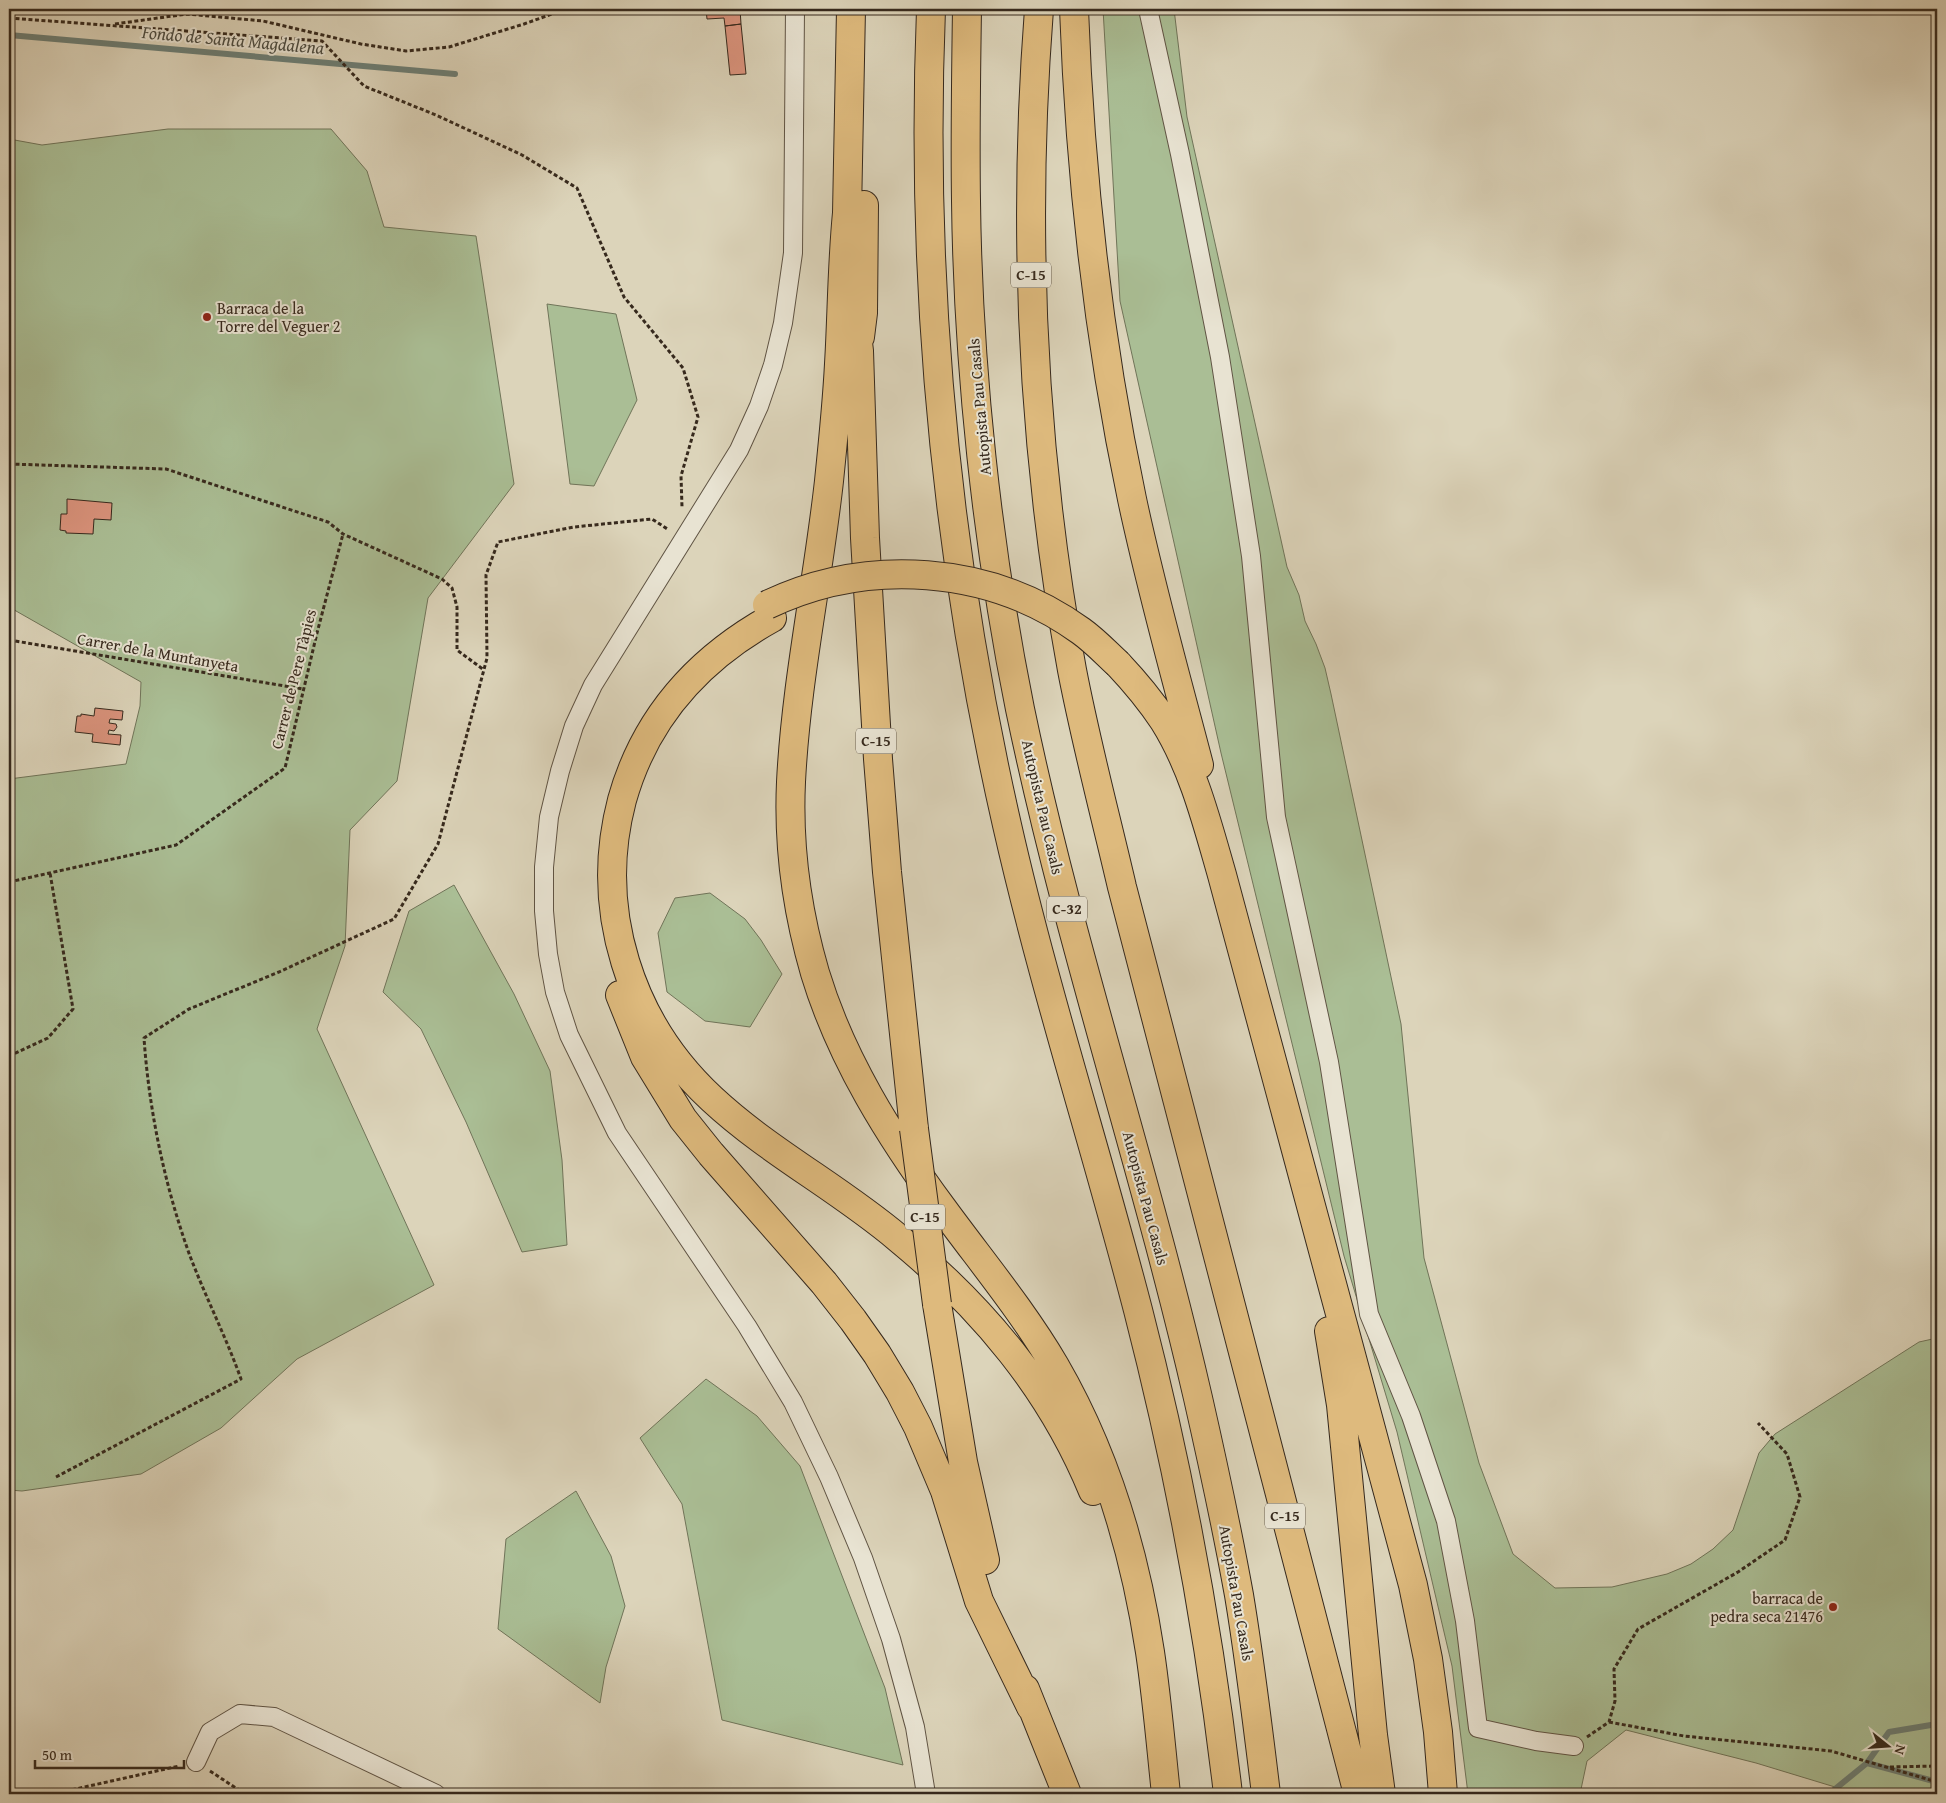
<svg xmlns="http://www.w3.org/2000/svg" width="1946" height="1803" font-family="'Gentium Book Plus',serif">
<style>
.green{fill:#aabe95;stroke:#707459}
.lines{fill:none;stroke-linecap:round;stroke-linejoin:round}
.stream{stroke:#6d7f76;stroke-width:6}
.building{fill:#dc947e;stroke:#36291d}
.street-casing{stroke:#605444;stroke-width:20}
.highway-casing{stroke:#36291d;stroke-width:30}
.path{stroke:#36291d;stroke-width:3;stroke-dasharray:4 2.5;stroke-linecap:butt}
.street{stroke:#e8e3d2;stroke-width:18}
.highway{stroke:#deba7d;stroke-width:28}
.highway-bridge-casing{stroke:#36291d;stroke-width:30;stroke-linecap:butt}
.highway-bridge{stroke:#deba7d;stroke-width:28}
.poi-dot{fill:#8f2418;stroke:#e8e3d2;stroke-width:2}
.labels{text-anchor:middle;stroke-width:4;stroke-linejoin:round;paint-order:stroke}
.shield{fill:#e8e3d2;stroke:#6b6153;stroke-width:1}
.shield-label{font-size:15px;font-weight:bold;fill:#36291d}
.poi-label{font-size:16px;fill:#36291d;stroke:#e8e3d2;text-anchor:start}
.street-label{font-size:16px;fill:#36291d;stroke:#e8e3d2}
.water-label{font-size:18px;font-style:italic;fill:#4d4d42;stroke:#e8e3d2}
</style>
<rect width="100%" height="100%" fill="#dcd4ba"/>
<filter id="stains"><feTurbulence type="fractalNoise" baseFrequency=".004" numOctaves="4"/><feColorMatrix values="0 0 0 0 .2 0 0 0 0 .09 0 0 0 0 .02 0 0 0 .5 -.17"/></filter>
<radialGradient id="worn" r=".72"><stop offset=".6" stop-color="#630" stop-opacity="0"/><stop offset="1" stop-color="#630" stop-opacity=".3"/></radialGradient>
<path class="green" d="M1103,9H1174L1187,117L1287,567L1299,595L1305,621L1316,644L1325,668L1331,694L1401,1024L1424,1258L1479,1463L1513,1554L1555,1588L1612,1587L1667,1574L1691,1564L1713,1549L1733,1530L1759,1453L1775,1434L1919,1342L1937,1338V1794H1858L1756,1763L1626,1730L1587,1761L1580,1794H1468L1452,1666L1397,1432L1344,1256L1221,753L1120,301Z
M168,129H331L367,171L384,227L476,236L514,484L428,598L397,781L350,830L345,946L317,1029L434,1285L297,1359L221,1428L141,1474L22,1491L9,1490V779L126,764L140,706L141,682L9,607V139L42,145Z
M547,304L616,314L637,400L594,486L570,484Z
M454,885L514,994L550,1071L562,1160L567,1245L522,1252L466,1122L421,1029L383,992L409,911Z
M710,893L745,919L761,940L782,974L750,1027L705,1021L667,992L658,933L675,898Z
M706,1379L757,1416L800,1466L885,1688L903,1765L722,1720L682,1504L640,1438Z
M576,1491L611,1556L625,1606L606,1667L600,1703L498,1629L506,1539Z"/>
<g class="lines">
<path class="stream" d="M9,35L455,74
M1867,1763L1937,1782
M1829,1794L1867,1763L1889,1732L1937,1724"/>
</g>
<path class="building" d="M706,9H740L741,24L725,26L724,18L707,19Z
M741,24L746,74L730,75L725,26Z
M67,499L112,503L111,520L94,519L93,534L66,533V531L60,530L61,514H67Z
M95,708L123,711L122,720L110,719L109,723L116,724L117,727L114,731L109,730L108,734L121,735L120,745L92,742L93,734L75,732L77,716H81V714L94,716Z"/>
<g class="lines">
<g class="street-casing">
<path id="street" d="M795,9L793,253L783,323L773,365L759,406L739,450L593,685L574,726L560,771L549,817L544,867V911L548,954L555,992L569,1035L617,1133L747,1326L793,1402L829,1477L863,1558L891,1639L915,1727L926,1794
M1148,9L1180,154L1220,357L1251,556L1276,817L1329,1062L1369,1314L1411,1416L1446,1521L1465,1621L1478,1728L1536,1741L1574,1746
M196,1762L210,1732L240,1714L274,1717L436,1794"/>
</g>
<g class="highway-casing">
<path id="highway" d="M851,9L847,213C842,263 842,313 839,364C837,403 833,442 829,481C818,581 796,681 791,782C788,846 797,911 815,973C841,1059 890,1137 943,1209C981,1261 1022,1310 1055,1366C1106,1454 1135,1553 1150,1652C1157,1699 1161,1747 1166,1794
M931,9C920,283 946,557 1007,825C1044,988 1096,1148 1138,1310C1179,1469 1209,1630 1228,1794
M967,9C966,73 965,137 966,201C968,367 987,546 1020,709C1068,941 1145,1167 1198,1398C1213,1464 1227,1529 1239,1595C1250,1661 1258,1728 1266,1794
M1039,9C1022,230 1032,451 1072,670C1086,743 1105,814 1122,887L1358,1794
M1074,9C1080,174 1098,338 1132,499C1151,589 1176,677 1199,765
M855,318L859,351L865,538L878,759L887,872L914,1129
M860,337L863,313L864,205
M772,618C698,659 645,718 622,800C593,910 630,1023 712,1099C769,1152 839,1188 898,1238C983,1308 1051,1389 1093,1491
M1118,664C1135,682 1150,700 1164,721C1193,767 1207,823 1222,875L1413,1585L1428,1659L1438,1732L1443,1794
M620,995L645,1057L683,1119L711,1154L824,1283L853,1320L877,1354L900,1392L918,1427L945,1491L979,1601L1031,1707
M937,1304L963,1462L985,1560
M1329,1331L1341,1405L1373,1735L1381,1794
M1025,1689L1067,1794"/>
</g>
<path class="path" d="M9,18L322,41L364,86L436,115L522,155L577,188L624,297L683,368L698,417L681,476L682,507
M115,24L187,14L263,21L361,44L406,51L449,47L524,24L566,9
M9,464L166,469L328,522L343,534L442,579L452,588L457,607V650L484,670
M9,640L303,689
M9,882L176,845L285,768L317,633L343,534
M9,1056L48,1038L73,1009L50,873
M56,1477L241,1379C226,1337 206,1298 190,1256C165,1187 149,1111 144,1038L189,1009L279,972L394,919L438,844L487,658L486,575L498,542L574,527L652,519L669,530
M1609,1722L1684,1736L1831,1751L1937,1782
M1587,1737L1609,1722L1615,1701L1614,1669L1638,1629L1738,1572L1785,1540L1800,1497L1787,1454L1758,1423
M1890,1767L1937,1766
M210,1771L245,1794
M53,1794L179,1766"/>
<use href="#street" class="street"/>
<use href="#highway" class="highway"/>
<g class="highway-bridge-casing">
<path id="highway-bridge" d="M767,605C867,557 990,565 1081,631C1095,641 1106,653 1118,664
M914,1129L937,1304"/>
</g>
<use href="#highway-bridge" class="highway-bridge"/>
</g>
<g class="poi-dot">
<circle cx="207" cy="317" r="5"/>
<circle cx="1833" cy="1607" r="5"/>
</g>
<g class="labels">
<g class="shield">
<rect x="1011" y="262.5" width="40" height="25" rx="4"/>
<rect x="856" y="728.5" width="40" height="25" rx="4"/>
<rect x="1047" y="896.5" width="40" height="25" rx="4"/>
<rect x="905" y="1204.5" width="40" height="25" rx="4"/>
<rect x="1265" y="1503.5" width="40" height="25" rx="4"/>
</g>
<g class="shield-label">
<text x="1031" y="280">C-15</text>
<text x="876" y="746">C-15</text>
<text x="1067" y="914">C-32</text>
<text x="925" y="1222">C-15</text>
<text x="1285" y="1521">C-15</text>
</g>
<g class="poi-label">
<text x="217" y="314">Barraca de la<tspan x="217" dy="18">Torre del Veguer 2</tspan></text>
<text x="1823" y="1604" text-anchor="end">barraca de<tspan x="1823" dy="18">pedra seca 21476</tspan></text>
</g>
<g class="street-label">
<text transform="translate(979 407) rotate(-95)" y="6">Autopista Pau Casals</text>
<text transform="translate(158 652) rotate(10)" y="6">Carrer de la Muntanyeta</text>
<text transform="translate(293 679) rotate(-76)" y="6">Carrer de Pere Tàpies</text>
<text transform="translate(1043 807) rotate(77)" y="6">Autopista Pau Casals</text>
<text transform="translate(1146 1198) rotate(75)" y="6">Autopista Pau Casals</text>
<text transform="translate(1237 1593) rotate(80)" y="6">Autopista Pau Casals</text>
</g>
<g class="water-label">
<text transform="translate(233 40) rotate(5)" y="6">Fondo de Santa Magdalena</text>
</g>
</g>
<rect width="1946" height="1803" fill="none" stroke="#dcd4ba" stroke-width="30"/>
<rect x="10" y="10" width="1926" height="1783" fill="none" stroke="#36291d" stroke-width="2.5"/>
<rect x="15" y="15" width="1916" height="1773" fill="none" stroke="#36291d"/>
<g transform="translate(1888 1746) rotate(107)" stroke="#e8e3d2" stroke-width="4" paint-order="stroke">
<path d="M0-4L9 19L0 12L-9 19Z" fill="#36291d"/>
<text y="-8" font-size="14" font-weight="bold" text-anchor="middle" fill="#36291d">N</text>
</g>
<path d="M35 1760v8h149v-8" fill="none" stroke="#36291d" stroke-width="2.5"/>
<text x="42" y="1760" font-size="15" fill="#36291d" stroke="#e8e3d2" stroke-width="4" paint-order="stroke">50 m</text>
<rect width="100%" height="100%" filter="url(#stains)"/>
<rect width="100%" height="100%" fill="url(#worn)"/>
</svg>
